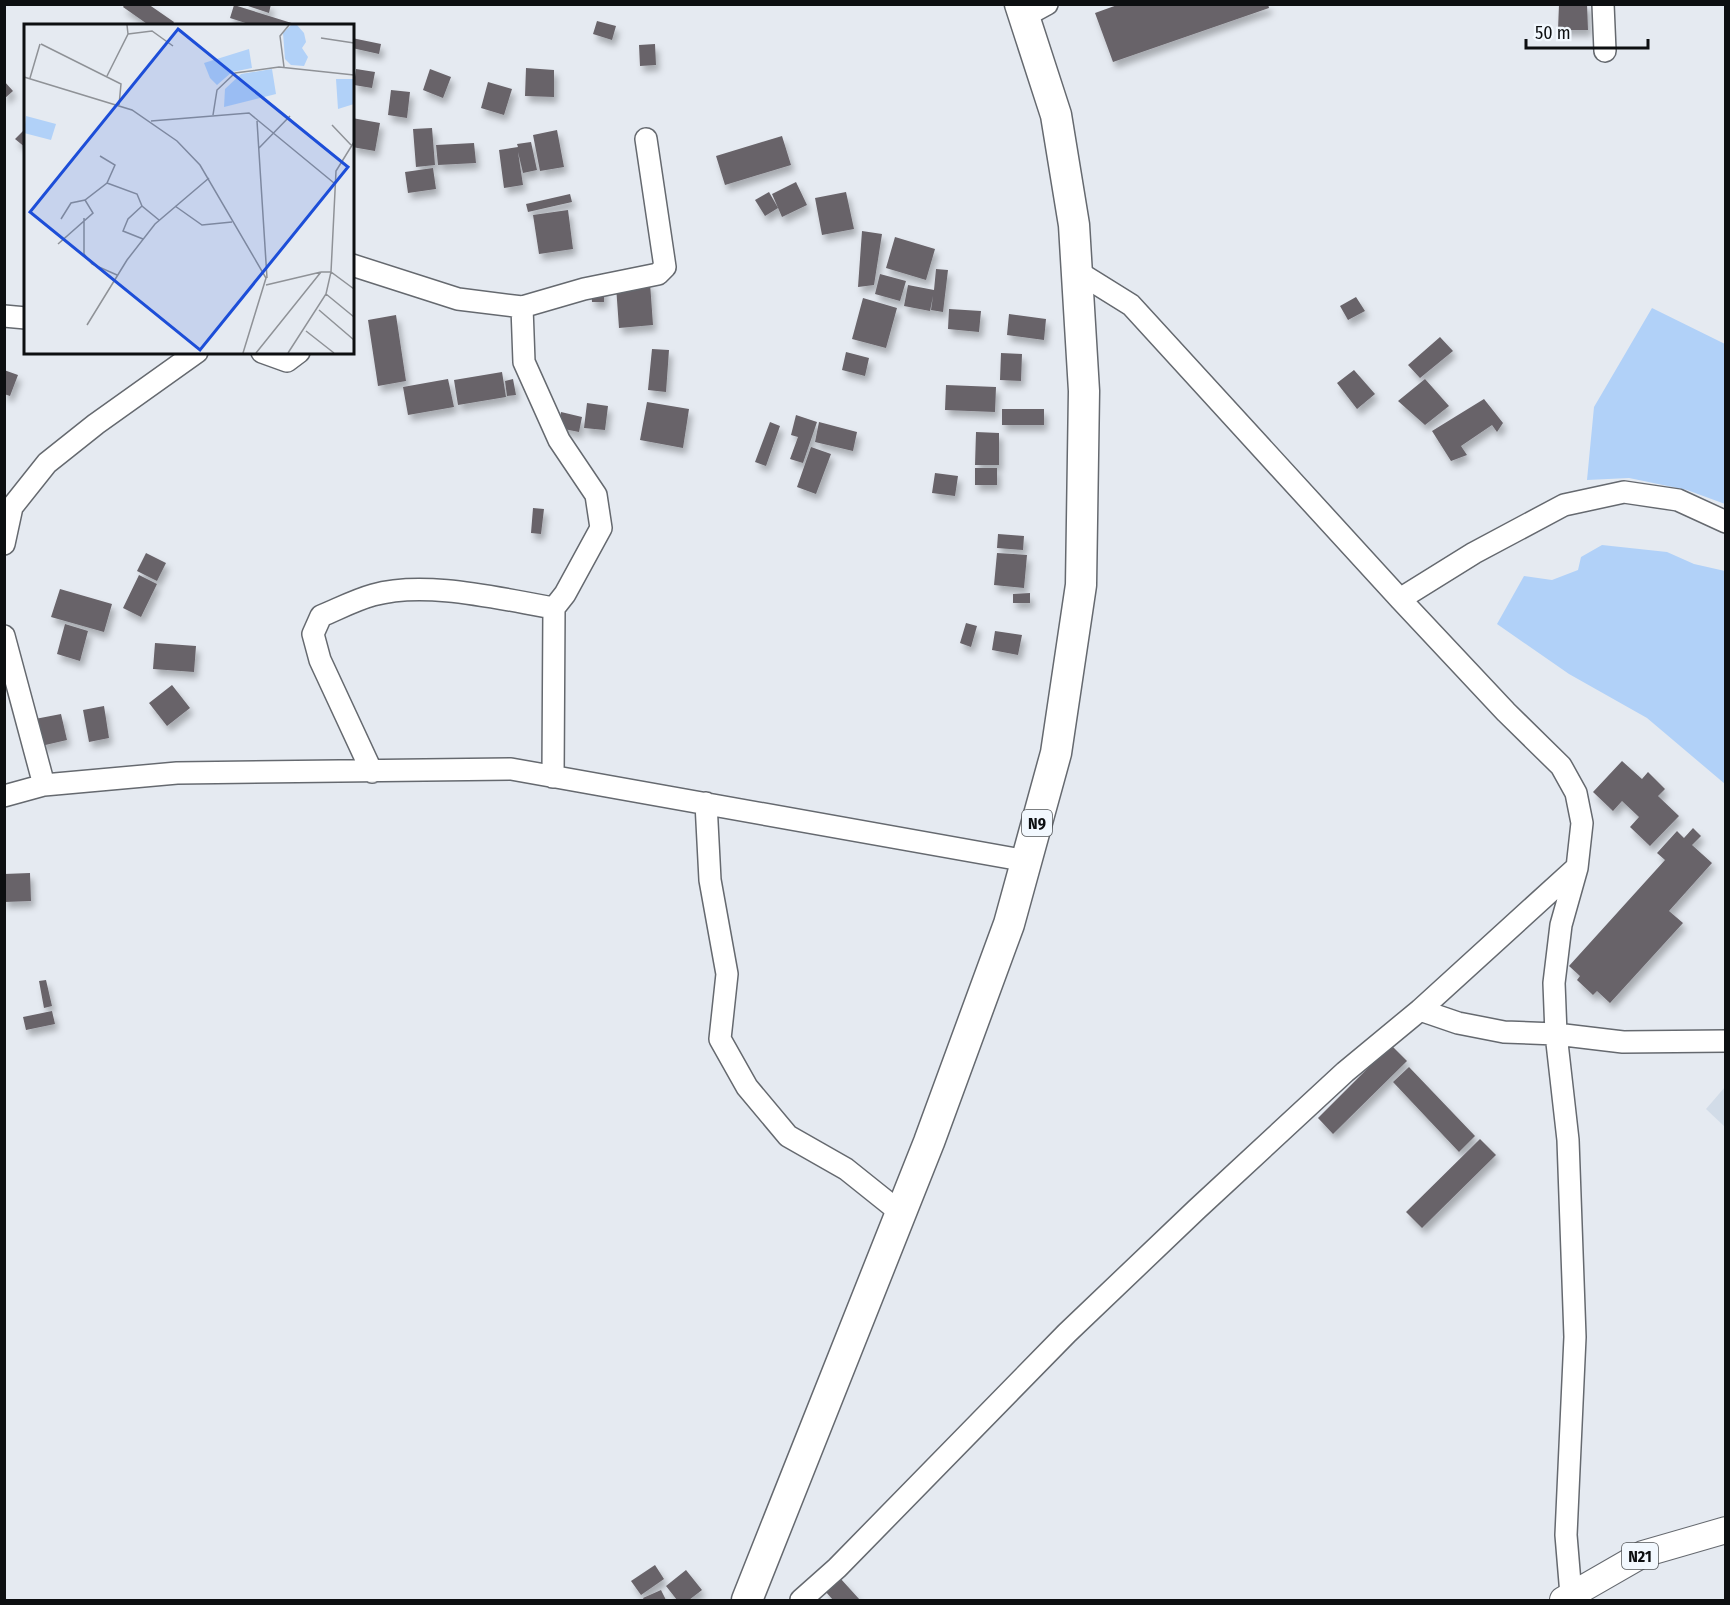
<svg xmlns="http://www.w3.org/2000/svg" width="1730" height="1605" font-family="'Fira Sans Condensed',sans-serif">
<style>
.built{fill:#d2dce8}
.green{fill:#b1d1f8}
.building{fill:#686369;filter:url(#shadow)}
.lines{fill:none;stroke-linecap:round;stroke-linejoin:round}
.minor-casing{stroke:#65696f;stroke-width:24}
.major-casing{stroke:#65696f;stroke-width:28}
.highway-casing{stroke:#65696f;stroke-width:33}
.minor{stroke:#fff;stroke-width:21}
.major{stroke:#fff;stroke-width:26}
.highway{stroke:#fff;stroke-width:30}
.labels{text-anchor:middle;stroke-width:4.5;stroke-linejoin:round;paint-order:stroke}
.shield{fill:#f2f8fe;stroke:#525558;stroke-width:1.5}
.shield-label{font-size:16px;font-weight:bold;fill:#0d0f11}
.inset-road{fill:none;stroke:#8f9297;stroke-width:1.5}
.view{fill:#1d4ed8;fill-opacity:0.15;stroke:#1d4ed8;stroke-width:3}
.inset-edge{fill:none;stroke:#0d0f11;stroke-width:3}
</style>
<defs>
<filter id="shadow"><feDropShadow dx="3.5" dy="6" stdDeviation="3" flood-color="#0004"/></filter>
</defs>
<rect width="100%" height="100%" fill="#e5eaf1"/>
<path class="built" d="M1725,1087V1127L1706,1109Z"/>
<path class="green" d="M1652,308L1725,344V504L1687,490L1629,478L1587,480L1594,407Z
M1602,545L1667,552L1694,564L1725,571V784L1647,718L1569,674L1497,624L1524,576L1552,580L1578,570L1581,557Z"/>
<path class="building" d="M125,4H148L174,22L172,26H150L123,7Z
M242,4H271L269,13Z
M1120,4H1268L1269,8L1113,62L1095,13Z
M1559,4H1587L1588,30H1558Z
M234,5L298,25V26H255L230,18Z
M597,21L616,26L612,40L593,34Z
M352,38L381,44L379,54L352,48Z
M655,44L656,65L640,66L639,45Z
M526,68L554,70V97L525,96Z
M356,69L375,72L372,88L354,85Z
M430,69L451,77L443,98L423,90Z
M4,81L13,91L4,99Z
M488,82L512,89L504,115L481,108Z
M391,90L410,92L407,118L388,115Z
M352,118L380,123L375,151L352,147Z
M26,128V148L15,139Z
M432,128L435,165L416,167L413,129Z
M557,130L564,167L540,171L533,135Z
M782,136L791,165L725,185L716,156Z
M531,142L537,170L523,173L518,152L523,185L504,188L499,150L518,147L517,144Z
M474,143L476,163L438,165L436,145Z
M433,168L436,189L408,193L405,172Z
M796,182L807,205L782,217L772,194Z
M769,192L778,208L765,216L755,200Z
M846,192L854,229L822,235L815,198Z
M570,194L572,202L528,212L526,204Z
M568,210L573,249L539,254L533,215Z
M862,231L882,234L874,285L858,287Z
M895,237L935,249L926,280L886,268Z
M936,269L948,270L943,312L931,310L933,296L930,311L904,306L908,285L934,290Z
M880,274L906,281L900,301L875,294Z
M650,283L653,325L619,328L616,286Z
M591,287H604V302H592Z
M1356,297L1365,311L1348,320L1340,306Z
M863,298L897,308L886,348L852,339Z
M949,309L981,311L979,332L948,329Z
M1009,314L1046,319L1044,340L1007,335Z
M396,315L406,381L378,386L368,320Z
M1440,337L1453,351L1420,378L1408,365Z
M652,349L669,350L666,392L648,390Z
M846,352L869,358L865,376L842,370Z
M1001,353L1022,354L1021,381L1000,380Z
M4,370L18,375L10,396L4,394Z
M1354,370L1375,394L1357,409L1337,383Z
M502,372L506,397L458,405L454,380Z
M448,379L454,407L408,415L403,387Z
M513,379L516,395L507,396L505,381Z
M1425,379L1449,406L1425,425L1398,401Z
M946,385L996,387L995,412L945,410Z
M1484,399L1503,423L1497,432L1492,425L1461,446L1467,455L1451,461L1432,431Z
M647,402L689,409L683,448L640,440Z
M587,403L608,406L605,430L584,428Z
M1002,409H1044V425H1002Z
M561,412L582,417L579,432L559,428Z
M796,415L817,422L803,463L790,459L798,437L791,435Z
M770,422L780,426L766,466L755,462Z
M819,422L857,432L853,451L815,442Z
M976,432L999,433V465H975Z
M811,447L831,454L816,494L797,487Z
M975,468H997V485H975Z
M935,473L958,476L955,496L932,493Z
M533,508L544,509L541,534L531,533Z
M998,534L1024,536L1023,550L997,548Z
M146,553L166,563L157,581L137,571Z
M997,553L1027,555L1024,588L994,585Z
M139,575L157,584L141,617L123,608Z
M60,589L112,604L104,632L51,617Z
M1030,593V603H1013V594Z
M966,623L977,626L971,647L960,643Z
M65,624L88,631L80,661L57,654Z
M995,631L1022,635L1018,655L992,650Z
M155,643L196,646L194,672L153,669Z
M172,685L190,708L167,726L149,703Z
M104,706L109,738L89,742L83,710Z
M61,714L67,740L41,746L35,719Z
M1622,761L1642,779L1648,772L1665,789L1658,796L1679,816L1650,846L1630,827L1639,817L1622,801L1613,811L1593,792Z
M1693,828L1701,836L1692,845L1712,863L1669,911L1683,923L1610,1003L1597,991L1593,995L1577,980L1580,976L1569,966L1665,860L1657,853L1677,831L1684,838Z
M30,873L31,901L4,902V874Z
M46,980L52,1006L44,1008L39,981Z
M52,1011L55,1024L26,1030L23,1017Z
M1391,1045L1407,1061L1333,1134L1318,1118Z
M1409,1067L1475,1136L1459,1152L1393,1082Z
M1480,1139L1496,1155L1422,1228L1406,1212Z
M655,1565L664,1579L641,1595L631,1581Z
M686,1570L702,1590L689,1600H677L666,1586Z
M840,1578L860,1600H833L825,1591Z
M661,1590L666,1600H644L643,1598Z"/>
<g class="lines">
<g class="minor-casing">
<path id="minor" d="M1603,4L1605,51
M1025,16L1047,4
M352,265L458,299L522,307L584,289L658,274L665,267L646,139
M1078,272L1131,305L1400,599L1506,712L1561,766L1576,793L1582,823L1577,868L1561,925L1554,983L1556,1034L1568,1140L1575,1337L1566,1535L1571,1595
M522,307L524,362L559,440L596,495L601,528L565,594L554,608L553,777
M4,316L26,318
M262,352L287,361L299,352
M4,544L12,507L47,463L96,424L197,352
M1400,599L1474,553L1564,505L1624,492L1678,500L1726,522
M4,636L44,785
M372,772L320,660L313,634L321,616C338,609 355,600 373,595C426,580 500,599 554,608
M4,796L44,785L177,773L511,769L1027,861
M706,803L710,880L727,974L720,1039L747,1087L788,1136L846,1169L901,1213
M1420,1010L1458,1023L1504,1032L1556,1034L1623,1042L1726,1041
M801,1600L837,1568L1067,1333L1197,1209L1345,1072L1420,1010L1576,868"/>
</g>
<g class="major-casing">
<path id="major" d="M1563,1600L1643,1554L1726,1530"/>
</g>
<g class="highway-casing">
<path id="highway" d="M747,1600L929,1142L1009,924L1056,753L1081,585L1084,391L1074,225L1056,115L1020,4"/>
</g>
<use href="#minor" class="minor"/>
<use href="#major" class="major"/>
<use href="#highway" class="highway"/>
</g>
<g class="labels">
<g class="shield">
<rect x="1022" y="810" width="30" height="26" rx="4.5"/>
<rect x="1622" y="1543" width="36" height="26" rx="4.5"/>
</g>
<g class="shield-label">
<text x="1037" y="829">N9</text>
<text x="1640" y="1562">N21</text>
</g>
</g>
<g transform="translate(24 24)">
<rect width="330" height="330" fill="#e5eaf1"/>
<path d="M267,1H273L280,9L282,18L278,24L284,33L280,42L267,41L261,35L259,9ZM225,25L228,44L208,48L193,61L186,54L180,39ZM248,45L252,70L200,83L201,65L217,50ZM312,55H329L330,80L314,85ZM2,92L32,100L27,116L0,109Z" fill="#b1d1f8"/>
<path class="inset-road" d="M104,10L128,7L149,22M297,14L330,19M17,20L97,60L95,81M260,43L256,12L265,1M83,52L104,10L103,1M0,53L108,86L153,117L176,141L242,254L219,329M6,54L16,20M189,91L193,66L211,49L255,43L330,51M127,97L225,89L310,159M233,97L243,254M308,101L327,121M235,124L266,92M83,159L113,170L118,182L135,196M118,182L104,195L99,207L119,215M151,182L178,201L208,198M60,194V230L68,240L93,251M37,195L47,179L61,176L83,159L91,141L76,132M34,220L69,189L61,176M242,261L297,248M302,270L330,293M295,286L330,316M63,301L103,236L131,200L185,154M282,307L310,329M232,329L297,248H307L330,265M264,329L302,270L307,248L312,147L330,118"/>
<path class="view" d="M154,5L324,143L176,326L6,188Z"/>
<rect width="330" height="330" class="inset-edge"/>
</g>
<rect width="1730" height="1605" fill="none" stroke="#0d0f11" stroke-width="12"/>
<path d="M1526 39v9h122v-9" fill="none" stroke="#0d0f11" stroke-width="3"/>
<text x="1535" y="39" font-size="18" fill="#0d0f11" stroke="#f2f8fe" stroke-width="4.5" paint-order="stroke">50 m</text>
</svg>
